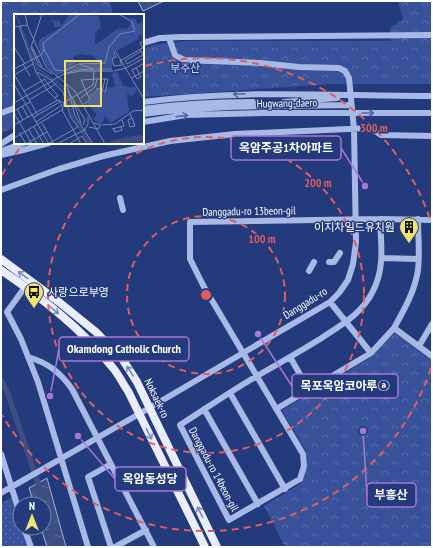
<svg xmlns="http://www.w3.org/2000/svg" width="433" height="548" font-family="'PT Sans Narrow','Noto Sans KR',sans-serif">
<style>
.grass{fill:url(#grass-dots)}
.forest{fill:url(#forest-crowns)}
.water{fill:url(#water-ripples);stroke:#9cb1e7}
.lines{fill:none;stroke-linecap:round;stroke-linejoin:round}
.canal{stroke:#3d4e81;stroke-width:5.5}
.minor{stroke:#a8b9e6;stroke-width:6}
.major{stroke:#e9edfd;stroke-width:8}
.oneway{stroke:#5266a2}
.oneway2{stroke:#7c8bb7}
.ring{fill:none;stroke:#e05e5e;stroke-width:2;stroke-dasharray:7 5}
.labels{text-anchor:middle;stroke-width:3;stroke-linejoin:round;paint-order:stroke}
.park-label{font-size:11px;fill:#cbd6f5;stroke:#233a7d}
.street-label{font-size:11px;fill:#fff;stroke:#233a7d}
.poi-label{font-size:11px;fill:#fff;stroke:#233a7d;text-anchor:end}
.inset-river{fill:none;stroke:#3d4e81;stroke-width:2}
.inset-road{fill:none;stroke:#7b89b1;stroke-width:1}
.view{fill:#f0e26b;fill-opacity:0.15;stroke:#f0e26b;stroke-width:2}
.inset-edge{fill:none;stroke:#fff;stroke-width:2}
.centre{fill:#e05e5e;stroke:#233a7d;stroke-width:2}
.ring-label{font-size:12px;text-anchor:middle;font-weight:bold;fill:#e05e5e;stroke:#233a7d;stroke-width:3;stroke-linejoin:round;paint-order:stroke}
.leader{fill:none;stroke:#a976d5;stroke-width:1.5}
.callout-dot{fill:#a976d5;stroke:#233a7d;stroke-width:1.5}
.callout{fill:#233a7d;stroke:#a976d5;stroke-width:1.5}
.callout-label{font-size:12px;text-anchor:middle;font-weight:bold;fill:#fff}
</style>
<defs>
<pattern id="grass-dots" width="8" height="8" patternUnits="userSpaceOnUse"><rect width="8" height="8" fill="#37529b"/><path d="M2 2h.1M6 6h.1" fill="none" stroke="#556caa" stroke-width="1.8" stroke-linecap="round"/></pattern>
<pattern id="forest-crowns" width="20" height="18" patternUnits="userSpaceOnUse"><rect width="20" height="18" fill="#37529b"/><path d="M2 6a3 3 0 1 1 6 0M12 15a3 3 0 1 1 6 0" fill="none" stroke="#556caa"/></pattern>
<pattern id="water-ripples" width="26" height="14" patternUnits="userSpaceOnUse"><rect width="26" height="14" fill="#3d4e81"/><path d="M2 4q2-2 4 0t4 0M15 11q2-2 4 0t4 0" fill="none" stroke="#5a6994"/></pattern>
</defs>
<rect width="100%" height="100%" fill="#233a7d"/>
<path class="grass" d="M13,497L20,519V528H23L29,547H1V503Z"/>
<path class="forest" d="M1,1H110L113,15H15V128L1,133Z
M398,1H432V84H332L143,97V49C157,42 172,43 187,41H391L390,28L403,19Z
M394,332L432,360V547H285L264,506L300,484L307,467L306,451L282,410L373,356Z"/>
<path class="water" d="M138,1H164L143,11Z
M47,478L66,547H47L41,528H44V504H34L29,488Z"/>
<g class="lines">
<path class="canal" d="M1,380L7,391L40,489"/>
<path class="minor" d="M143,43L160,38L181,37L432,35
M143,102C239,89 335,96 432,96
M284,102L337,98
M143,109C180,104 216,102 253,102
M1,113L15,108
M143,114C212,105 282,106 351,105
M143,122L186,115L263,113H432
M1,144L15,135
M1,151L24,143
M1,155L23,150L49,143
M1,190L59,169L103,156L170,141L235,134L371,128L381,135L432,136
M120,198L123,210
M380,219L190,222V259L204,287L303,454L304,466L300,479L229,520L180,425C205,409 231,391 257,376C278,364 299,352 320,339C341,325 362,314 373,291C385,268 381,244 380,219L432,220
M382,258L418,259
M329,262H334L340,253
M309,271L314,262
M25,287L7,312L21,339L38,382L88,547
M394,328C404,310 415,291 418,270C420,253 418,236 418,219
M419,346L432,324
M371,353L394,328L432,356
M28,357C48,363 60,372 72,389L154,547
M290,357L309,390
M230,393L285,489
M204,409L258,504
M276,409L371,353L330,302
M1,454L20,514
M1,493L139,414L330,302L339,293L348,280L353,264L356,242L354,129L349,78L345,71L339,68L299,67L260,63L184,60L175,55L169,38
M24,528L31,547
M111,547L88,477L111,464
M115,547L146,530"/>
<path class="major" d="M1,259L59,302L96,332L123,360L137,382L217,547
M1,270C42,298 82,329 113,368C119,375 123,384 128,391L205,547"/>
</g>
<defs><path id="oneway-shaft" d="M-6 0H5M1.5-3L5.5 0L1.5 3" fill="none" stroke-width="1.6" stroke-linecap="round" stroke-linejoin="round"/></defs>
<g class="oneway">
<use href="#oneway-shaft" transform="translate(239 94) rotate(178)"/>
<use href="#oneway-shaft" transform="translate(368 113)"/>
<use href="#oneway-shaft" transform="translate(182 116) rotate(-7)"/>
</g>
<g class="oneway2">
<use href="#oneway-shaft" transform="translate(23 275) rotate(-143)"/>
<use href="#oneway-shaft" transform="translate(54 310) rotate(40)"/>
<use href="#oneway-shaft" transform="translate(130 371) rotate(-123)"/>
<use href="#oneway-shaft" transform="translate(149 434) rotate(63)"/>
<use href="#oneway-shaft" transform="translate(200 512) rotate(-116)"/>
</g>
<g class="ring">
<circle cx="206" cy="295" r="79"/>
<circle cx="206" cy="295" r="158"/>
<path d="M431 368A237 237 0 0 1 2 415M2 175A237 237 0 0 1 23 144M145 66A237 237 0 0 1 431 222"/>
</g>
<defs>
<g id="building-pin" transform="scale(1)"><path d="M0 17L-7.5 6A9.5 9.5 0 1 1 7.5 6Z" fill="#f0e26b" stroke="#233a7d"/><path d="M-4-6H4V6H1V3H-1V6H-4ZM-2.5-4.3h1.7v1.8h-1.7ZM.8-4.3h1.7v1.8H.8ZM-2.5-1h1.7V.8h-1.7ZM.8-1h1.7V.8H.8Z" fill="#111"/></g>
<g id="bus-pin" transform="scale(1)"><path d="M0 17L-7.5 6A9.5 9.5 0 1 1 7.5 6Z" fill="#f0e26b" stroke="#233a7d"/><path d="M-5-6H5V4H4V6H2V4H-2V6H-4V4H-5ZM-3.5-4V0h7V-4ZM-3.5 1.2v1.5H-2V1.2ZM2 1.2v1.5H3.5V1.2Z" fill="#111"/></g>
</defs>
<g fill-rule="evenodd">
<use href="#building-pin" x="409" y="227"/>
<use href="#bus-pin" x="34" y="292"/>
</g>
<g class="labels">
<g class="park-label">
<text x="185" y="72">부주산</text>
</g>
<g class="street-label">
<text transform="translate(287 103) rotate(-1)" y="4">Hugwang-daero</text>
<text transform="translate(249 211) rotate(-1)" y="4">Danggadu-ro 13beon-gil</text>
<text transform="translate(305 303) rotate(-32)" y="4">Danggadu-ro</text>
<text transform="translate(157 398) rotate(64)" y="4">Noksaek-ro</text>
<text transform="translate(214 469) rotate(62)" y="4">Danggadu-ro 14beon-gil</text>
</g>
<g class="poi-label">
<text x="395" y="231">이지차일드유치원</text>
<text x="48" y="296" text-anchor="start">사랑으로부영</text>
</g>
</g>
<g transform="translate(14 14)">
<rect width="130" height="130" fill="#233a7d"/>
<path d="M56,0L85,2L87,13L81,20V31L103,15L114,14L118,7L114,4L122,5L123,10L130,8V25L125,20L124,25L99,39L101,43L98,45V54L61,55L43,61L32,51L24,30L26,25L48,13H40V9L35,6L45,7L48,11ZM66,40L80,42L84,49L57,53L61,49L59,43ZM103,58L109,71L117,74L121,72L123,77L118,82L113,80L115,98L96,109L91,101L90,107L86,110L79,105L83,101L73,89L77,86L74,81L84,75L90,79L93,73H101L98,59Z" fill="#37529b" fill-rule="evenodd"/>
<path d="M55,87L60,103L78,130H74L58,103ZM125,121L130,122V130H95L98,126Z" fill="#3d4e81"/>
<path class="inset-river" d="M2,0L23,54L49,73L54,87"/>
<path class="inset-road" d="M11,0L14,13L32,53L61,77L91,130M28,0L17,33L25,52L38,60M66,0L29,29L30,35L41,56L51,57L64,50L91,49L95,33L106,20L121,17L118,8L105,0M5,12L22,58L33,76L48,91L22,108M0,13L13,11M130,27L126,29L130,36M0,33L11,50M18,33L28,53M126,35L129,41L113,50L111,47L127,37M102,37L100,39L102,43L98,45L100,52L108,51L106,47L130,33M102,38L130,85M9,50L16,62M65,50L80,55M122,54L127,63L123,65L118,56L122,54L130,49M0,55L27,41L30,35M80,55L62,56L50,60L67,57H99M81,55H98M100,57L112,54L130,44M23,58L37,66M0,60L24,101M0,61L19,50M118,64L130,57M37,67L50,60M0,70L35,130M34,70L44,82L40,84M53,71L61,102L79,130M10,77L31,65L33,69M54,77L71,106L69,111M88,78L91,65M67,84L81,73L83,65H94L91,78L84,74L82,76M15,86L42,70M60,86L59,87L67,109M51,88L79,71L80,56M0,89L38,67M70,90L76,86L67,66L83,65M8,92L14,103M3,95L9,106M48,96L67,130M0,97L16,88M0,99L18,130M116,100L118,104L121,112L116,113L114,106L118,104M20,103L44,89M28,109L40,130M0,111L44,86L50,89L48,96M88,111L101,110L119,97L130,96M20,113L30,130M75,113L84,115L87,111L80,109M71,115L74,110V103M98,115L110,112L108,106M100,115L101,118L108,116L107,113M15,116L23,130M5,118L12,130M0,124L48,96M12,130L33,118M34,130L64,113L57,104L49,78L38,67M43,130L72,115M55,130L68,122L73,130"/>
<path class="view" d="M51,47H87V92H51Z"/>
<rect width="130" height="130" class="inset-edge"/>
</g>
<circle cx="206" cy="295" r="6" class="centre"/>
<g class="ring-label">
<text x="374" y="132">300 m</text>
<text x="318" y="187">200 m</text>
<text x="262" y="243">100 m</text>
</g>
<path class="leader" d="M365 186L341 148M50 396L59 349M258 334L292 386M78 436L115 479M363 431L367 495"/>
<g class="callout-dot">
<circle cx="365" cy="186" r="4"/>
<circle cx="50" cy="396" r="4"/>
<circle cx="258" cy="334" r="4"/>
<circle cx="78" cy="436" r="4"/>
<circle cx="363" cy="431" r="4"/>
</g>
<g class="callout">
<rect x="231" y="136" width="110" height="24" rx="4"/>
<rect x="59" y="337" width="130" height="24" rx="4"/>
<rect x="292" y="374" width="106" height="24" rx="4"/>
<rect x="115" y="467" width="71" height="24" rx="4"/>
<rect x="367" y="483" width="49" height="24" rx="4"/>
</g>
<g class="callout-label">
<text x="286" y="152">옥암주공1차아파트</text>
<text x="124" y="353">Okamdong Catholic Church</text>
<text x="345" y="390">목포옥암코아루ⓐ</text>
<text x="150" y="483">옥암동성당</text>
<text x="391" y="499">부흥산</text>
</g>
<rect width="433" height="548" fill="none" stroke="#ffffff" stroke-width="4"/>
<g transform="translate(32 516)"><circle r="19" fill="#233a7d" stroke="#7b89b1"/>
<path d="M0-3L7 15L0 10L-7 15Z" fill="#f0e26b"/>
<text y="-6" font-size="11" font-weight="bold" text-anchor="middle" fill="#ffffff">N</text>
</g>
</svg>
